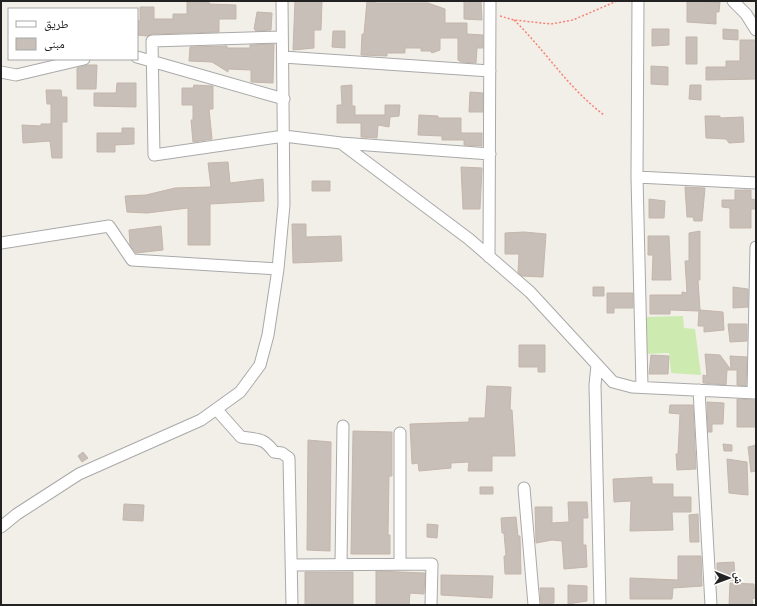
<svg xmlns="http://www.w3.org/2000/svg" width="757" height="606" font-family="'Golos Text','Noto Naskh Arabic',sans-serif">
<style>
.garden{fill:#cdebb0}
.building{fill:#c7bfb8;stroke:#c4b6ab}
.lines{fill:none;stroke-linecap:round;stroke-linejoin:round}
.minor-casing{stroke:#a9a9a9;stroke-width:13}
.path{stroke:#fa8072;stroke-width:1.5;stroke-dasharray:2 2;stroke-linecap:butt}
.minor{stroke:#fff;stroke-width:11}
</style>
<rect width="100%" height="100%" fill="#f2efe9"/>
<path class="garden" d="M683,316L684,328L695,329L701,375L671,373L669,353L644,354V335L646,317Z"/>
<path class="building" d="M187,1H209V4L236,5V19H219V32L152,34L147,36L137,35V21H140V7H154V19H173V14H187Z
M295,1H322L321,30H314V48L293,50Z
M367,1H375V3H428L445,9V23H467V34L483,35V48H477L476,63L461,62L458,60V38H440V50L432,53L430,51H421V48H405V53H387V56L361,55L362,34H364Z
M464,1H481L482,20L464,19Z
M687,1L720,2L719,12H716V24L687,22Z
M257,12L272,13L271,30L256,31L254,29Z
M652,29H669V45L652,46Z
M723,29L738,30V40L723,39Z
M333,31H345V48L332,47Z
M686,37H697V64H686Z
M740,40H756V79L706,80V67H726V61H740Z
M274,44L273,83L251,82V70L228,69V72L212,62L189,61L190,47L227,46V48H250V45Z
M87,65H97L96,89H77V68Z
M651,66L668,67V85L651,84Z
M117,83H136V107L94,106V93H116Z
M194,85L213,86V109H209L212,139L193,142L191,120H193V105H182V88H193Z
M352,85V106H355V115H385V105H400L399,116L390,117L389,127L378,125L377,138L361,137V123H337V105H342L341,86Z
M690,85H701V100L689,99Z
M46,90H61L62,97H67V122H62V158H52L50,141L23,143L22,125L41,126V124H51V104H47Z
M470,92L483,93V112H469Z
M419,115L438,116V118H461V133H482V146L464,145V140H442V136L418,135Z
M705,116H720V118L743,117L744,142L729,143L726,139L706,138Z
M122,128H134V144L115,145V152H97V133H122Z
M228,162L230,183L263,179L264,201L210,204V245H188V208L147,213L127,212L125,196L146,195L175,188L211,187L208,163Z
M461,167L482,168L480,209H463Z
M312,181H330V191H312Z
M685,187L705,188L702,221H694L693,217H687Z
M735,190H751V199L756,200V209H751V228H730V208L722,207V200H735Z
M649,199L665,201L664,218H649Z
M292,224H306V237L341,236L342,261L293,263Z
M161,226L163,250L136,253L130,245L129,230Z
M700,231V280H698L700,310L723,312L724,330L704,332V326H698L699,311L670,310V314H650V295H682V292L687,293L685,261H689V233Z
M524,232L546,234L543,277L522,276L518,272L519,254H505V233Z
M648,236H669L671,280H652L653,255H648Z
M593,287H604V296H593Z
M733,287L748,289V307L733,308Z
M607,293H633V308H614V313H607Z
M728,324H747V341L730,342Z
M519,345H545V372H538V367H519Z
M705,354L720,355L731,370H727L726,385L703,383V375L707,376Z
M651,355L669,356L668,374H649Z
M730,356L747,357L746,386L737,385V370H731Z
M487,386L511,387L510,410H512L515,456H492V471H468L469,462L451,463V468L419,471L418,463L412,464L410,424L469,422V418H485Z
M737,399L756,400V427H737Z
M707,402L724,403L723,424H712V432H708Z
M670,405H693L696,469L677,470L676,454H678L680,414L669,413Z
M353,431L392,432V476H389L388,535H390V554H351Z
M308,440L331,442L330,551L307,550Z
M723,444L732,445V451H724Z
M756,445V471L751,472L748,447Z
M83,452L88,458L82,462L78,456Z
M727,459L747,462L748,495L729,493Z
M652,477V484H673V497H691V512H672L673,530L630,531L631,501L614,502L613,479Z
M480,487H493V494H480Z
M568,502H587L588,518H583V545H586L587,567L564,569L562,541L552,540L536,543L535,507H552V523L569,522Z
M124,504L144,505L143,521L123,520Z
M698,514L699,542H690L689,515Z
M516,517L518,536H520L521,574H505L504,556H506L504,533H502L501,518Z
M427,524L438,525L437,538L427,537Z
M678,556H701L702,586L673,588L672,599H630V578L678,580Z
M734,562L735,580H717V563Z
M376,571L425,573L424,594L410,593L409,605H376Z
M305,572H353V605H305Z
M441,575L493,576L492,598L441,595Z
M730,583L754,584L755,598L752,599L753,605H729Z
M568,585L587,586V601L568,604Z
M540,588H554V603L541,605Z"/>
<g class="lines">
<g class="minor-casing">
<path id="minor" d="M638,1L637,177L642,387
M733,1L746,14L756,30
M282,37L152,41L154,155L284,136L341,143L469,239L530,292L613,382L632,387L756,393
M137,57L284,99
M283,57L490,71
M1,72L16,75L84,59
M341,143L490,154
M637,177L756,183
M1,243L109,226L132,260L278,269
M489,257L490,1
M597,365L595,385L600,605
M699,390L711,605
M753,392L756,247
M216,409L241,437C258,440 263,437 274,452L282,453L289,458L292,605
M400,433V564
M524,488L534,605
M1,527L17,514L79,474L201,420L240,392L260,365L268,335L278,269L284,205L282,1
M341,564L343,426
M292,565L432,564L431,605"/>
</g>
<path class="path" d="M500,16L514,20L551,24L573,20L617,1
M514,20C546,51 568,88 604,115"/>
<use href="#minor" class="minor"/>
</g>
<rect width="757" height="606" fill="none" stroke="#222222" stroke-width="4"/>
<rect x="8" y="8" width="130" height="52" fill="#ffffff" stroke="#a7a7a7"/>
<rect x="16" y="21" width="20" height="6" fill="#ffffff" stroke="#a7a7a7"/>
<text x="44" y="28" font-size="12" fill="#222222">طريق</text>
<rect x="16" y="38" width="20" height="12" fill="#c7bfb8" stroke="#a7a7a7"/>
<text x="44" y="48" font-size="12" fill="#222222">مبنى</text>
<g transform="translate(729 578) rotate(91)" stroke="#ffffff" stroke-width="3" paint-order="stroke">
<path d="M0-3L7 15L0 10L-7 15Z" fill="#222222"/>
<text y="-6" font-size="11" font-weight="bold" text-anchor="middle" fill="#222222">ش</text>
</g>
</svg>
